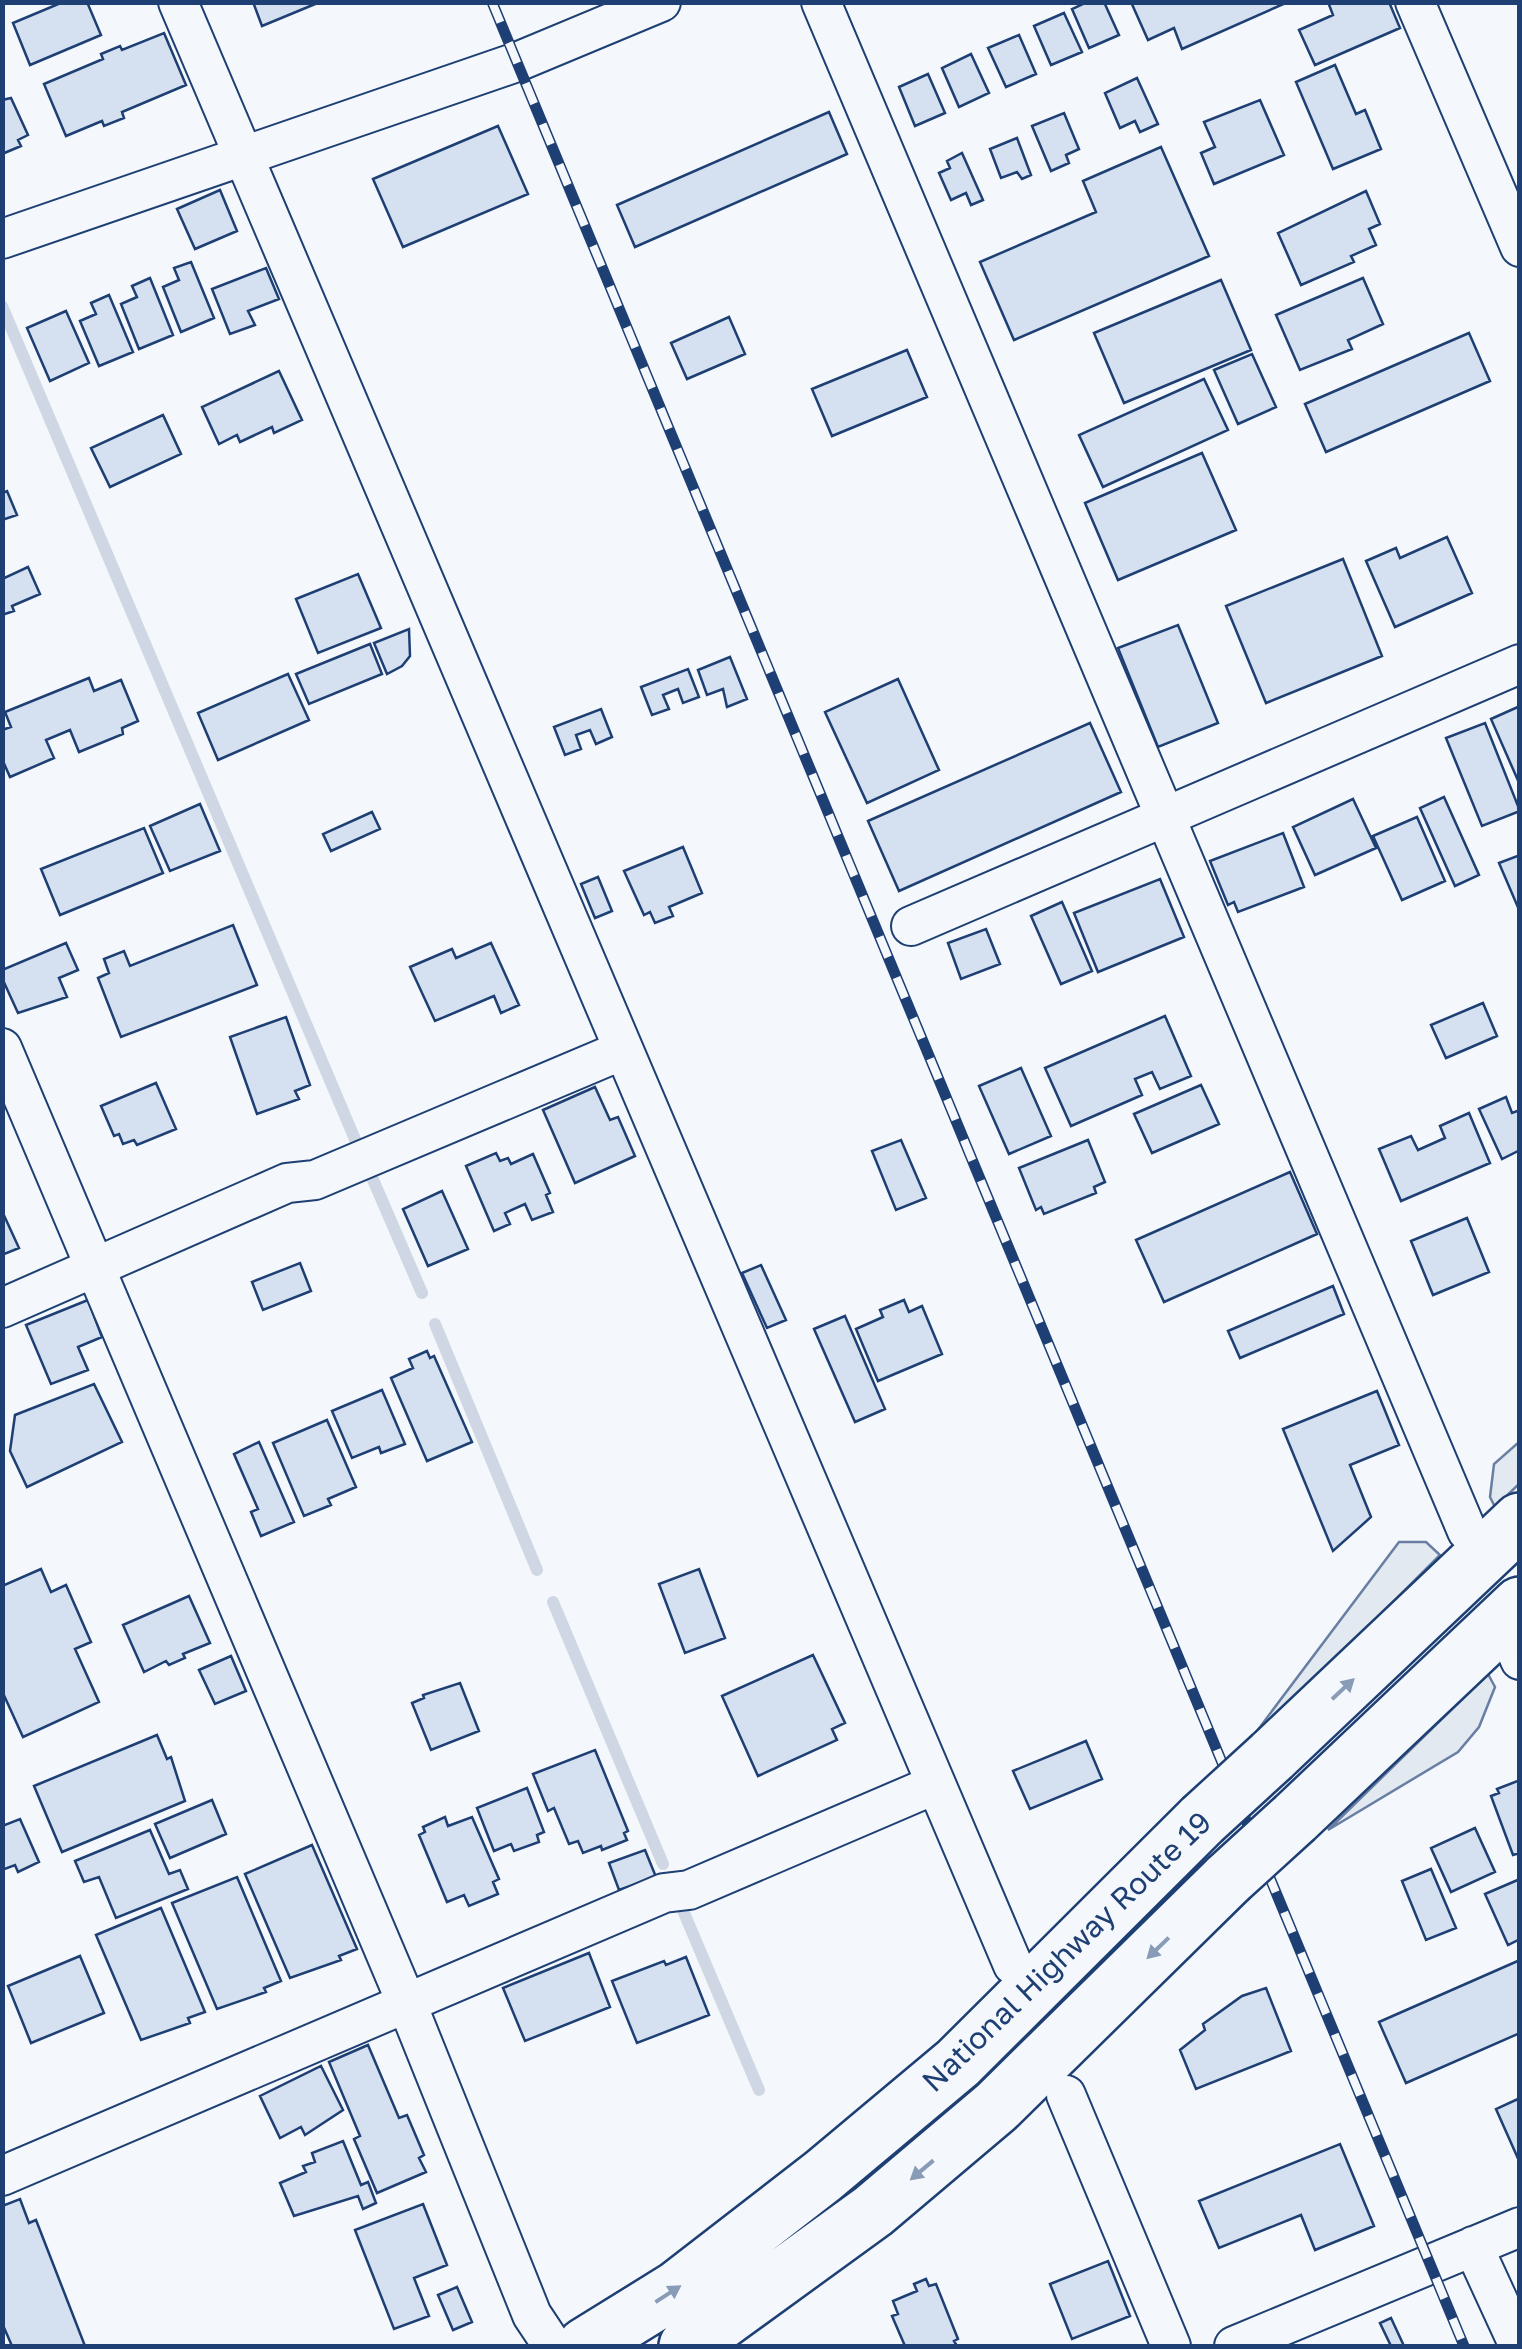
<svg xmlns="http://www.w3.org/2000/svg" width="1522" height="2349" font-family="'Golos Text',sans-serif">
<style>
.green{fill:#e3e9f0;stroke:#687fa3;stroke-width:2.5}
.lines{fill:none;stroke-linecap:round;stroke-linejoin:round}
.stream{stroke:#cfd7e4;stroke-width:12}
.building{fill:#d5e0f0;stroke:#1d3f73;stroke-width:2.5}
.street-casing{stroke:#1d3f73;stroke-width:42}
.highway-casing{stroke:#1d3f73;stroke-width:60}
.street{stroke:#f4f7fb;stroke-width:38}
.highway{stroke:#f4f7fb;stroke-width:55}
.rail-casing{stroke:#1d3f73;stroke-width:11}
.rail{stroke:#f4f7fb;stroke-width:8;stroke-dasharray:22;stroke-linecap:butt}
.highway-bridge-casing{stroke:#1d3f73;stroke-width:60;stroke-linecap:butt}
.highway-bridge{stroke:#f4f7fb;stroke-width:55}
.oneway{fill:#889bb7}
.labels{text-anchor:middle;stroke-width:8;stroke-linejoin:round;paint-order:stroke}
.street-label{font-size:30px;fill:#1d3f73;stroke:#f4f7fb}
</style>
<rect width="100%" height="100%" fill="#f4f7fb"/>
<path class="green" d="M1519,1442V1484L1495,1507L1490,1497L1494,1464Z
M1399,1542H1426L1440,1555L1261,1734L1257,1731Z
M1488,1674L1495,1687L1479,1727L1458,1752L1328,1830Z"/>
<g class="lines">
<path class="stream" d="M2,306L357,1144
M371,1175L422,1293
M435,1324L537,1570
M553,1602L663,1864
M682,1908L759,2090"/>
</g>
<path class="building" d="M63,2H87L101,35L30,65L13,23Z
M253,2H320L262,26Z
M1087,2H1104L1119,35L1089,48L1072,9Z
M1131,2H1288L1182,49L1174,28L1148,40Z
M1328,2H1389L1400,28L1315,65L1299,30L1333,15Z
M1064,13L1082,52L1051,65L1034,26Z
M164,33L186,85L122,112L124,118L104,126L102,121L66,136L44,84L103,59L101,54L120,46L122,50Z
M1019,35L1036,74L1006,87L988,48Z
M971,54L989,93L959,107L942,68Z
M1335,65L1356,114L1365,110L1381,149L1333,169L1296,82Z
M928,74L945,113L915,126L899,87Z
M1137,78L1158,124L1140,132L1135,121L1120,128L1105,93Z
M11,98L28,135L18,140L21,146L2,154V100Z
M1260,100L1284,155L1214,184L1201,153L1215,147L1204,122Z
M829,112L847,154L635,247L617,205Z
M1064,113L1079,149L1066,155L1069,163L1051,171L1032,126Z
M498,126L528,194L403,247L373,179Z
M1017,138L1031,175L1022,179L1017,172L1001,178L990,149Z
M1161,147L1209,256L1014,340L980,262L1096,212L1083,181Z
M962,153L983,200L971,205L966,193L951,200L939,173L950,168L947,161Z
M220,190L237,231L195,249L177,209Z
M1366,191L1380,224L1369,229L1376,245L1351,256L1354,262L1301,285L1278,233Z
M191,262L214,318L181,332L163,287L179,280L174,268Z
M266,268L279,299L248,311L255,325L230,334L212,289Z
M150,278L173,335L139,349L121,304L137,297L132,286Z
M1363,278L1383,324L1348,340L1352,349L1300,370L1276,315Z
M1221,280L1251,350L1124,403L1094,333Z
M109,295L133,352L99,366L80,321L96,314L91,303Z
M66,311L89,363L50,381L27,328Z
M729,317L745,354L687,379L671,343Z
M1469,333L1490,381L1326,452L1305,404Z
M907,350L927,397L832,436L812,389Z
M1252,354L1276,407L1238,424L1214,370Z
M279,371L302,420L274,433L272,427L240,442L237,435L219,444L202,407Z
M1204,379L1228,430L1103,487L1079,435Z
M163,415L181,454L110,487L91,448Z
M1202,453L1236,530L1118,580L1085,503Z
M7,491L17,515L2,520V493Z
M1447,537L1472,593L1395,627L1366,561L1396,548L1400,558Z
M1343,559L1382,656L1266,703L1226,606Z
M28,567L40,594L12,606L14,611L2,615V579Z
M358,574L381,628L318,653L296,599Z
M1178,625L1218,723L1158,747L1118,648Z
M409,629L410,656L402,666L387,674L374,643Z
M370,644L382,674L309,704L296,674Z
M730,657L747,699L727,707L723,689L707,695L698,670Z
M688,669L699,697L683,703L678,689L663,695L669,709L652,715L641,687Z
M288,674L309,720L218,760L198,713Z
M89,678L94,691L121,680L138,721L122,728L123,734L79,752L70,730L46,740L54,758L10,777L2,759V730L11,727L5,712Z
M898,679L939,770L867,803L825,712Z
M1520,706V785L1491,719Z
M601,709L612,737L596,744L590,730L576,735L581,749L565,755L554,727Z
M1090,723L1121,792L899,891L868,821Z
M1485,723L1520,811L1482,826L1446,738Z
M1444,797L1479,875L1455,886L1420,808Z
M1353,799L1376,848L1315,875L1293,827Z
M200,804L220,851L170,871L150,826Z
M372,812L380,829L331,851L323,834Z
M1417,817L1445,881L1402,900L1373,836Z
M144,828L163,873L60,915L41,869Z
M1283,833L1304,887L1238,912L1234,902L1228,905L1210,861Z
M683,847L702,893L669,907L673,916L655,923L650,912L644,915L624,871Z
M1520,855V912L1499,863Z
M598,877L612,911L595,918L581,884Z
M1160,879L1184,937L1098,972L1074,913Z
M1062,902L1092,971L1061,984L1031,916Z
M233,925L257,985L121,1037L98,978L109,973L104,959L124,951L130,966Z
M986,929L1000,964L961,979L948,943Z
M66,943L78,970L59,978L67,997L18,1013L2,978V970Z
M491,943L519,1005L501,1013L494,996L435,1021L410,967L452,949L456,958Z
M1483,1003L1497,1036L1446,1058L1431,1025Z
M1165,1016L1191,1076L1160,1089L1152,1072L1135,1079L1142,1095L1071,1126L1045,1068Z
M286,1017L310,1085L295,1091L299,1099L257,1114L230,1037Z
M1021,1068L1051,1136L1009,1154L979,1086Z
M156,1083L176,1129L137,1145L134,1140L123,1144L119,1134L114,1136L101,1106Z
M1201,1085L1219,1124L1152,1153L1134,1114Z
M595,1087L610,1120L618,1117L635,1156L575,1183L543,1110Z
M1506,1097L1512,1113L1520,1110V1150L1502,1159L1479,1109Z
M1469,1113L1490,1163L1401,1201L1379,1149L1411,1136L1418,1150L1445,1138L1440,1126Z
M901,1140L926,1198L896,1210L872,1151Z
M1088,1140L1105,1182L1094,1187L1096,1193L1044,1214L1041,1207L1036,1210L1019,1168Z
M496,1153L500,1161L508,1158L511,1164L533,1154L550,1193L546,1195L553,1212L532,1220L525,1204L505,1213L510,1224L494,1231L466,1166Z
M1290,1172L1317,1234L1164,1302L1136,1240Z
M442,1191L468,1249L428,1266L403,1209Z
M2,1211L19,1248L2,1255Z
M1467,1218L1489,1272L1433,1295L1411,1241Z
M300,1263L311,1291L263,1310L252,1282Z
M761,1265L786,1320L767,1328L742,1273Z
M1333,1286L1344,1314L1240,1358L1228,1331Z
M88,1300L102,1337L78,1347L88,1370L51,1384L26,1325Z
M904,1300L909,1312L922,1306L942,1354L878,1381L856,1329L883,1317L880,1310Z
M845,1316L885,1409L855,1422L814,1329Z
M427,1351L430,1358L434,1356L472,1442L427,1461L391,1378L413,1368L409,1359Z
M94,1384L122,1442L27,1487L10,1451L15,1415Z
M382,1390L405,1444L381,1453L379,1447L352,1458L332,1411Z
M1377,1391L1399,1445L1350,1465L1371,1517L1333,1551L1283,1429Z
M327,1420L356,1487L328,1499L331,1505L304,1516L273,1443Z
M259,1442L294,1522L261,1536L251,1512L258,1509L234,1454Z
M41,1569L51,1592L66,1585L91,1642L75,1649L99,1702L23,1737L2,1691V1586Z
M699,1569L725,1638L685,1653L659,1584Z
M189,1596L210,1643L183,1654L185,1658L169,1665L166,1661L144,1672L123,1625Z
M813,1655L845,1723L832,1729L837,1740L758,1776L722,1696Z
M231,1656L246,1691L215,1704L199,1670Z
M460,1683L479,1731L431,1750L412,1703L424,1698L423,1695Z
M157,1735L167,1759L171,1757L185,1801L62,1852L34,1786Z
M1086,1741L1102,1779L1030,1809L1013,1771Z
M595,1750L628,1831L624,1833L627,1840L602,1850L601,1846L583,1853L578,1841L569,1844L554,1808L548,1811L533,1774Z
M1520,1780V1853L1513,1855L1491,1796L1499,1793L1497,1789Z
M527,1788L544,1832L537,1835L539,1842L514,1851L511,1844L494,1851L477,1808Z
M212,1800L226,1834L170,1858L155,1824Z
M445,1817L448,1826L472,1817L499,1879L493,1882L498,1894L469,1906L464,1895L447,1902L419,1835L425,1832L423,1827Z
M20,1819L39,1862L18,1872L15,1865L2,1870V1826Z
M1475,1828L1495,1872L1451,1892L1431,1848Z
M150,1830L169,1874L180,1870L188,1889L116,1918L99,1877L84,1882L75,1861Z
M312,1845L357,1949L339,1956L341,1960L290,1978L245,1874Z
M645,1850L656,1877L619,1890L609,1863Z
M1431,1869L1456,1928L1426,1940L1402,1881Z
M237,1877L281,1981L264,1988L266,1992L217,2009L172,1903Z
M1520,1879V1939L1508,1945L1485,1894Z
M161,1908L205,2012L188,2018L190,2023L141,2040L96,1935Z
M589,1953L610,2007L525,2041L503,1988Z
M80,1956L104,2013L31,2043L8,1986Z
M686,1957L709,2015L637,2043L612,1981L664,1961L666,1965Z
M1520,1960V2033L1406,2083L1379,2022Z
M1266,1988L1291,2051L1196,2089L1180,2050L1205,2030L1203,2024L1242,1996Z
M368,2045L399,2118L407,2115L424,2155L419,2158L426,2172L377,2193L354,2139L360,2136L329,2062Z
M321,2066L343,2110L305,2135L301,2127L280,2138L260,2096Z
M1520,2098V2163L1496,2109Z
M343,2141L361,2185L368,2182L376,2203L363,2209L358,2196L294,2216L280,2183L306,2172L303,2166L315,2162L312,2153Z
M1340,2144L1374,2226L1315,2250L1301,2215L1219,2248L1199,2201Z
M20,2199L29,2223L36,2220L85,2346H12L2,2323V2206Z
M423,2204L447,2265L414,2278L429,2316L394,2329L355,2230Z
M1108,2261L1130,2316L1072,2339L1050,2284Z
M926,2279L929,2286L936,2284L958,2339L954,2341L957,2346H905L892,2316L898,2314L893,2301L917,2291L914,2284Z
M457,2287L472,2322L453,2330L438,2295Z
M1391,2318L1404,2346H1391L1380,2323Z"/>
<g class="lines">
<g class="street-casing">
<path id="street" d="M178,2L1013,1965
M821,2L1467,1531
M1415,2L1520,247
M2,239L517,62L661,2
M911,926L1520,664
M2,1048L407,2004L532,2315L548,2339
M2,1308L287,1183L315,1180L623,1050
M1515,1648L1520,1660
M1066,2095L1171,2346
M2,2176L664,1893L689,1890L934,1785
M1473,2246L1519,2346
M1234,2346L1520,2227"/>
</g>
<g class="highway-casing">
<path id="highway" d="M1272,1756L1520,1521
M1295,1818L1520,1605
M585,2346L677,2289L823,2176L958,2063L1202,1820
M687,2346L873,2211L996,2107L1228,1879"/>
</g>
<use href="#street" class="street"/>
<use href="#highway" class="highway"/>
<g class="rail-casing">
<path id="rail" d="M492,2L1464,2346"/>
</g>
<use href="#rail" class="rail"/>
<g class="highway-bridge-casing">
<path id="highway-bridge" d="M1202,1820L1272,1756
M1228,1879L1295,1818"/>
</g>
<use href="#highway-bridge" class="highway-bridge"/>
</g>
<defs><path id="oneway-solid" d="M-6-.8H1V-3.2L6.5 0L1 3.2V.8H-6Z" transform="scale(2.5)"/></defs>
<g class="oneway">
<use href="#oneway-solid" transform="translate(1343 1689) rotate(-43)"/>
<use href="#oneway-solid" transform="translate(1158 1948) rotate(136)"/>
<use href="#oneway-solid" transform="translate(922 2170) rotate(140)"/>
<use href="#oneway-solid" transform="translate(668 2294) rotate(-33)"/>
</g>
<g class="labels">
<g class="street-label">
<text transform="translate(1067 1952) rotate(-44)" y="10">National Highway Route 19</text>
</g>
</g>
<rect width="1522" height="2349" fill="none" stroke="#1d3f73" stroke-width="10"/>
</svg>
